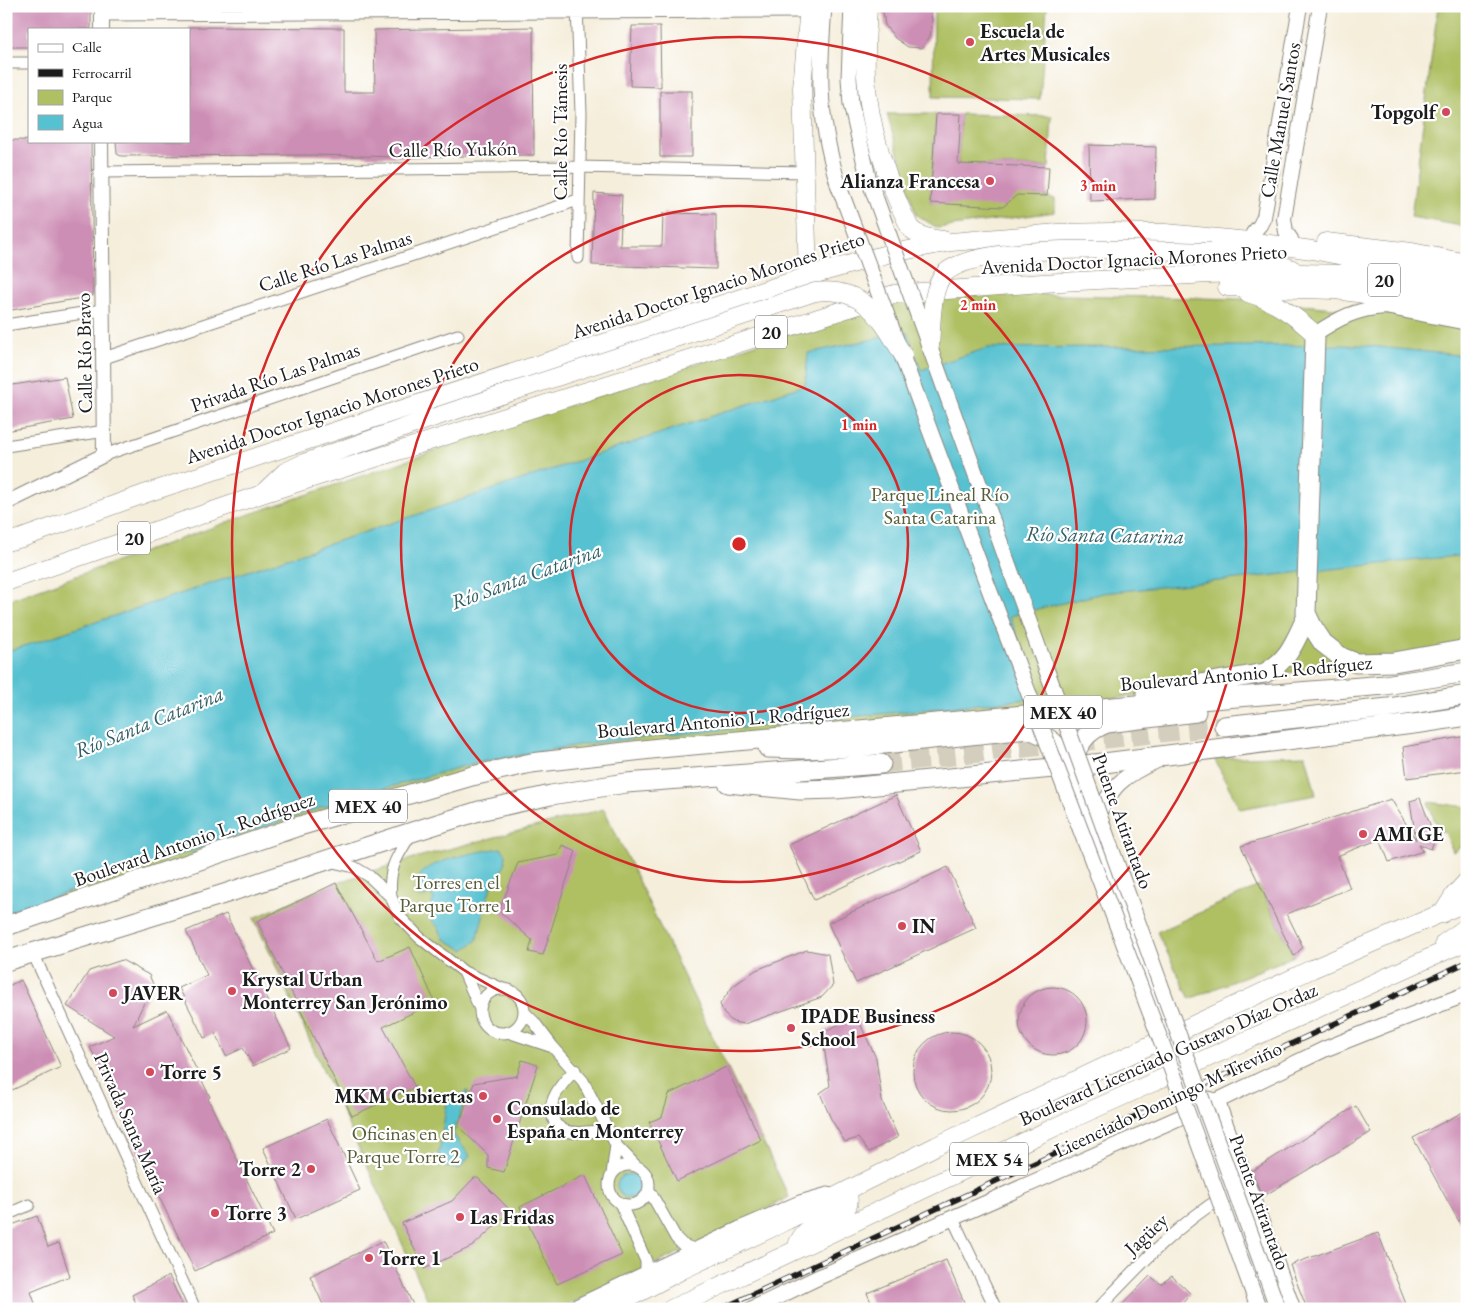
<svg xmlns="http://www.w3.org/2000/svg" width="1473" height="1315" font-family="'EB Garamond',serif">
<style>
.green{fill:#afc063;stroke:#666e40}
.water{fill:#56c1d0;stroke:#396e76}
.building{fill:#cd8eb5}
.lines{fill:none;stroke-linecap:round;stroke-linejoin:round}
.trunk-tunnel{stroke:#d4cebe;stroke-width:19;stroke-dasharray:19 9;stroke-linecap:butt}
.minor-casing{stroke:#88857c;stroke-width:13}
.tertiary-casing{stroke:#88857c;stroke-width:16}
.secondary-casing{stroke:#88857c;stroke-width:17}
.primary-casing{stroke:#88857c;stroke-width:19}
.trunk-casing{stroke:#88857c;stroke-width:21}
.minor{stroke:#fff;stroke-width:11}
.tertiary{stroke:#fff;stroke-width:14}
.secondary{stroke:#fff;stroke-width:15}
.primary{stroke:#fff;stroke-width:18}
.trunk{stroke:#fff;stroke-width:19}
.rail-casing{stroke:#1c1c1c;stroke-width:5.5}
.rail{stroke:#fff;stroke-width:4;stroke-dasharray:11;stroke-linecap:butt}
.secondary-bridge-casing{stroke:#88857c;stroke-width:17;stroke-linecap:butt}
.primary-bridge-casing{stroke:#88857c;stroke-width:19;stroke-linecap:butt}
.secondary-bridge{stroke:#fff;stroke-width:15}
.primary-bridge{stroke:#fff;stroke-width:18}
.ring{fill:none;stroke:#d62828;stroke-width:2.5}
.poi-dot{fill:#d1495b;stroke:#fff;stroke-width:2}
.labels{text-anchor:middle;stroke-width:4.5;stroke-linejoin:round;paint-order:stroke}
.shield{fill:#fff;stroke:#606060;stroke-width:1}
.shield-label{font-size:19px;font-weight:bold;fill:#1c1c1c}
.poi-label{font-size:20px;font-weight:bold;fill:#1c1c1c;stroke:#fff;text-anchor:start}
.street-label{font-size:20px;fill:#1c1c1c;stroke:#fff}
.park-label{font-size:20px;fill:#575e38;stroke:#fff}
.water-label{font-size:21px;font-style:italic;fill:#335e64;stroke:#fff}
.centre{fill:#d62828;stroke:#fff;stroke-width:2.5}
.ring-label{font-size:15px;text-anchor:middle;font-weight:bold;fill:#d62828;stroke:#fff;stroke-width:4.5;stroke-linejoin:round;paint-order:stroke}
</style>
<rect width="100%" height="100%" fill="#fff"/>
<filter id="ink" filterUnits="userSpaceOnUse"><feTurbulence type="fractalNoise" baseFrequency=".02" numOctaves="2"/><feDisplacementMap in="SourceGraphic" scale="10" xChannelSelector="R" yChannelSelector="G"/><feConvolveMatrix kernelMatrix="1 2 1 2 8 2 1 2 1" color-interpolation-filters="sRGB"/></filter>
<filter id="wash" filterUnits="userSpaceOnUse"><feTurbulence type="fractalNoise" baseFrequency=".0096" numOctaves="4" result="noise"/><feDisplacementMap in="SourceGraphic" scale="20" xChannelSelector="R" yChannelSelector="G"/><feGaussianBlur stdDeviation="1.12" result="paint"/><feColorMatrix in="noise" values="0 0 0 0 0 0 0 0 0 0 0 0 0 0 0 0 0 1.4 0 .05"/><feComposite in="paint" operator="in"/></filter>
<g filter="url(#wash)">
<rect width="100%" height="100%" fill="#f5eedb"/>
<path class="green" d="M934,6H1047L1040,99L933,97Z
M1438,6H1467V227L1411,217Z
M887,114H936L930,203C963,200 1026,188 1055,199V212L938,228L916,215Z
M961,114L1052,116L1049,167L958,164Z
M1020,294L1242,299L1384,313L1467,328V651L1358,668L1277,673L1152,694L756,737L548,757L6,925V601L253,513L543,414L847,314L923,296Z
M1306,755L1316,795L1240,809L1214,758Z
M1428,802L1467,807V843L1453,852L1445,832L1437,829L1438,823L1435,822Z
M604,809L789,1197L706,1240L559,1309H432L254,918L336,883L414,858Z
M1259,886L1294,956L1190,999L1157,932Z"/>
<path class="water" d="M907,332L921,370L987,348L1360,345L1467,356V555L1103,593L1010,616L1040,698L591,743L475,763L341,801L6,913V652L805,385L808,353Z
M501,848L506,854L505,865L492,886L488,896L477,940L464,950L444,939L438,927L429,918L427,912L434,899L431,895L420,897L415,895C415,888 417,879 422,873C435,859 482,851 501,848Z
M468,1091L453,1134L470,1156L459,1169L435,1165L440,1147L447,1102Z
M617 1186a12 12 0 1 1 24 0a12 12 0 1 1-24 0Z"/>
<g id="blocks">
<path class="building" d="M6,6H91V29H29V47H6Z
M882,6H929L932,20L930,36L922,48L908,47L895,38L885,25Z
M632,26H660L661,87L630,86Z
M189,27L344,28V92H375L374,30L533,27L534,155L405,157L311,155L121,156L117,154L116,141H189Z
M660,91H692V157H660Z
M936,114H961L958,164L1049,167L1047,196L1017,195L1003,207L930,203Z
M6,140L91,141L93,296L6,311Z
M1089,145L1156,147L1155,199L1090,201Z
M594,193L622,195L620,246H662L663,213L716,214V269L592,265Z
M65,377L73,419L6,431V386Z
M1467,736V770L1407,778L1403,747Z
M896,795L921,851L814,900L789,845Z
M1420,798L1431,827L1430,833L1436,835L1431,849L1419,844L1423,851L1389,862L1380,839L1337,856L1350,888L1287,914L1303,947L1294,956L1241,846L1292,831L1391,799L1416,840L1410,801Z
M562,845L576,851L543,955L529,952L532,940L499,911L518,863L558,855Z
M948,867L976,928L856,983L828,923Z
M336,883L378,961L410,947L435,1002L383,1027L415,1087L352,1116L257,921Z
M226,914L291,1048L253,1066L243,1048L226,1056L215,1033L204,1038L179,988L207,975L186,931Z
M807,950L828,954L833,985L822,997L744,1024L733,1022L724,1014L720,1004L733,986L756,970Z
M122,960L149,975L153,984L133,1026L167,1010L210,1097L208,1099L273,1234L195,1271L133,1143L90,1047L114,1036L67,1006L89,971Z
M21,980L61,1067L6,1093V987Z
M1019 1021a34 34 0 1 1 68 0a34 34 0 1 1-68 0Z
M856,1015L876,1058L882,1101L898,1137L869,1152L858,1138L845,1142L831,1119L820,1093L830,1086L822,1033Z
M913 1071a39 39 0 1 1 78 0a39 39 0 1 1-78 0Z
M522,1060L538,1065L504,1172L488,1168V1155L458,1126L474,1083L517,1076Z
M726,1067L761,1140L677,1181L649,1122L662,1117L669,1094Z
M1356,1106L1371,1132L1262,1197L1252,1171Z
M1467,1110V1236L1413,1138Z
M327,1119L360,1190L296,1219L263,1148Z
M585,1175L622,1255L557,1284L520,1207Z
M474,1178H478L511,1211L473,1246L424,1269L402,1223L452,1201Z
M37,1216L48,1247L59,1243L70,1276L31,1292L37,1309H6V1227Z
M1378,1233L1408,1309H1307L1290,1265Z
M383,1241L415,1309H325L310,1276Z
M946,1260L967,1309H874L867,1293Z
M169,1276L184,1309H139L132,1295Z
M1150,1276L1161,1284L1172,1276L1191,1294L1177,1309H1118Z"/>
</g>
</g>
<g filter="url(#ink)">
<use href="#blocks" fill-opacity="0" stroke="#88857c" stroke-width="1"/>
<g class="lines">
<path class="trunk-tunnel" d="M881,764L1224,726"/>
<g class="minor-casing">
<path id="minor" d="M577,6L581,113L578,258
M102,15L798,12L812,6
M6,63H29
M101,172L579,167L806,172
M6,325L102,310
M104,358L578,200
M6,446L105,431
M104,455L458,335
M329,861L354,867L369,876L391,897L400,917L419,937L464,972L503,989
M391,897C388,867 397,857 412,832
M33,953L195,1309
M464,972L480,1009
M480 1011a22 22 0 1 1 44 0a22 22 0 1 1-44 0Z
M524,1012L534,1022L553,1047L583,1081L616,1145L636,1166
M508,1032L553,1047
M575,1070C565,1080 553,1093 551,1108C551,1113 554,1119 555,1124C558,1126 562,1130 566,1131C581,1136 596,1127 611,1134
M609 1185a20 20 0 1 1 40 0a20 20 0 1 1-40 0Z
M612,1174L616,1145
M649,1190L676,1238L683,1245L697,1250
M620,1203L646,1261V1274
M6,1215L29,1205
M953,1219L996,1309
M1098,1309C1137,1268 1175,1226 1224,1196"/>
</g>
<g class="tertiary-casing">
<path id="tertiary" d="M102,29V6
M1253,233L1260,225L1264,217L1300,6
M1291,239L1286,232L1284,219L1320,6
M1315,334C1339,318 1356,309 1385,307L1467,323
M6,503L104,455L101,141"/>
</g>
<g class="secondary-casing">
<path id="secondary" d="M824,6C822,33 820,61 821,88C822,121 829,153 838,184
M852,6L849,78L851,104L868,177
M1071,767L1194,1097V1110L1227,1194L1268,1309
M1094,822C1112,786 1121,776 1158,760
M1208,1099L1217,1101L1293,1309
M572,1309L740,1229L800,1203L828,1195
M752,1309L819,1277L1217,1101L1325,1049L1385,1025L1467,994"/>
</g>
<g class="primary-casing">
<path id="primary" d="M868,6C867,29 865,53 866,76C869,127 887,182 910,228C919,237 930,238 943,240
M1326,242L1412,252L1467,263
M1211,252C1240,253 1265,257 1292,269
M808,276L802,88L809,6
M1227,287L1336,290L1426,303L1467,312
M1248,293C1275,301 1294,315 1315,334V338
M266,490L285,472L304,463L429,419
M6,542L22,538L147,493L808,276L887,254L951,242L1058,233L1111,232L1166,233L1249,241L1312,250L1467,280
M6,582L262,494L894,294L1042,283L1247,272L1347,274L1452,292L1467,297
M1442,914L1454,895L1467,881
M1444,943L1467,927
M796,1249C803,1224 823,1222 844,1212C850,1205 850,1199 847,1191
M608,1309L682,1270L780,1224L936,1146L1312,969L1467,902
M671,1309L1072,1119L1467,941"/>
</g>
<g class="trunk-casing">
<path id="trunk" d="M1315,338L1306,613L1312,626L1323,643L1341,657L1356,663L1394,662L1467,649
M1146,693L1265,673C1290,659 1295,641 1307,616
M1224,726L1388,708L1467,695
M768,748L803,749L855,747L1028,729C1049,735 1062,748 1071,767
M1072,764C1077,744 1087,730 1107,723L1196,712
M728,783L800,790L836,789L1104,763L1421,723L1467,716
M6,926L296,827L472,776L531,763L660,748L1113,707L1385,685L1467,672
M6,961L224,894L412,832L479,811L551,795L626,783L881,764"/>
</g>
<use href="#minor" class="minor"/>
<use href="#tertiary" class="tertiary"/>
<use href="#secondary" class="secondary"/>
<use href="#primary" class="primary"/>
<use href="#trunk" class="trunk"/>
<g class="rail-casing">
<path id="rail" d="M721,1309L1467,962"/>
</g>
<use href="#rail" class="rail"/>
<g class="secondary-bridge-casing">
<path id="secondary-bridge" d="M868,177L1278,1309
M838,184L989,589L1167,1057L1259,1309"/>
</g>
<g class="primary-bridge-casing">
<path id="primary-bridge" d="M930,346C932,326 930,288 945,273C980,240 1159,251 1211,252
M429,419L815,292C864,286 881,318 903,355"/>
</g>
<use href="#secondary-bridge" class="secondary-bridge"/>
<use href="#primary-bridge" class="primary-bridge"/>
</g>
</g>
<g class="ring">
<circle cx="739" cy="544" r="169"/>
<circle cx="739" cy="544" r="338"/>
<circle cx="739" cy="544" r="507"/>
</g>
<g class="poi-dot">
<circle cx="970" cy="42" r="5"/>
<circle cx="1446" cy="112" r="5"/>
<circle cx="990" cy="181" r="5"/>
<circle cx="1363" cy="834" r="5"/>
<circle cx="902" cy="926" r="5"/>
<circle cx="232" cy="991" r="5"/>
<circle cx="113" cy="993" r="5"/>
<circle cx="791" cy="1028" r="5"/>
<circle cx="150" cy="1072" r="5"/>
<circle cx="483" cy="1096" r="5"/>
<circle cx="497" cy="1119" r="5"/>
<circle cx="311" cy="1169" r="5"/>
<circle cx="215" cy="1213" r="5"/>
<circle cx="460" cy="1217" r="5"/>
<circle cx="369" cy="1258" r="5"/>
</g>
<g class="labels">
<g class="shield">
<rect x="1368" y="263.5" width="32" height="33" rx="4"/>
<rect x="755" y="315.5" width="32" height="33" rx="4"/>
<rect x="118" y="521.5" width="32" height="33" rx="4"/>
<rect x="1024" y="695.5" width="78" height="33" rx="4"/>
<rect x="329" y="789.5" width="78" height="33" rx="4"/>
<rect x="950" y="1142.5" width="78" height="33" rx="4"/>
</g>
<g class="shield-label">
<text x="1384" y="287">20</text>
<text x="771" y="339">20</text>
<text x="134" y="545">20</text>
<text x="1063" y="719">MEX 40</text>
<text x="368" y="813">MEX 40</text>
<text x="989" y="1166">MEX 54</text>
</g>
<g class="poi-label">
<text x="980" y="38">Escuela de<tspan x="980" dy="23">Artes Musicales</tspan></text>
<text x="1436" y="119" text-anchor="end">Topgolf</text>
<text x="980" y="188" text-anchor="end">Alianza Francesa</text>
<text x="1373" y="841">AMI GE</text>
<text x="912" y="933">IN</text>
<text x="242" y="986">Krystal Urban<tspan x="242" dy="23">Monterrey San Jerónimo</tspan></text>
<text x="123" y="1000">JAVER</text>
<text x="801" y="1023">IPADE Business<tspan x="801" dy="23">School</tspan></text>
<text x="160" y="1079">Torre 5</text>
<text x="473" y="1103" text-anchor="end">MKM Cubiertas</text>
<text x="507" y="1115">Consulado de<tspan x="507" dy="23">España en Monterrey</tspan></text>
<text x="301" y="1176" text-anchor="end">Torre 2</text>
<text x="225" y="1220">Torre 3</text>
<text x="470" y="1224">Las Fridas</text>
<text x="379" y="1265">Torre 1</text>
</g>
<g class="street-label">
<text transform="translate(1280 120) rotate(-80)" y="7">Calle Manuel Santos</text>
<text transform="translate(560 132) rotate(-90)" y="7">Calle Río Támesis</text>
<text transform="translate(453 149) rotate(-1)" y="7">Calle Río Yukón</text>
<text transform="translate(1134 259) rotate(-3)" y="7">Avenida Doctor Ignacio Morones Prieto</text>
<text transform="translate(335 261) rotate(-18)" y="7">Calle Río Las Palmas</text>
<text transform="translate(718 285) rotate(-18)" y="7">Avenida Doctor Ignacio Morones Prieto</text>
<text transform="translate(84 353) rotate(-91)" y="7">Calle Río Bravo</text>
<text transform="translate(275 377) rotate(-19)" y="7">Privada Río Las Palmas</text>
<text transform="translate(332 410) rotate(-18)" y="7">Avenida Doctor Ignacio Morones Prieto</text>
<text transform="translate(1246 673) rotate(-5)" y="7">Boulevard Antonio L. Rodríguez</text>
<text transform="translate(723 720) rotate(-5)" y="7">Boulevard Antonio L. Rodríguez</text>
<text transform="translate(1123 821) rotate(70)" y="7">Puente Atirantado</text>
<text transform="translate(194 839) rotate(-19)" y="7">Boulevard Antonio L. Rodríguez</text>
<text transform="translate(1168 1054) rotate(-24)" y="7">Boulevard Licenciado Gustavo Díaz Ordaz</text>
<text transform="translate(1168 1099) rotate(-25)" y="7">Licenciado Domingo M Treviño</text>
<text transform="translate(131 1123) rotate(66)" y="7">Privada Santa María</text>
<text transform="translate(1260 1202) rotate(70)" y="7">Puente Atirantado</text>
<text transform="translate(1146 1234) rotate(-43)" y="7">Jagüey</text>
</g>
<g class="park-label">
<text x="940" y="501">Parque Lineal Río<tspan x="940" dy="23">Santa Catarina</tspan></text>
<text x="456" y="889">Torres en el<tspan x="456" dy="23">Parque Torre 1</tspan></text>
<text x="403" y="1140">Oficinas en el<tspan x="403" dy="23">Parque Torre 2</tspan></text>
</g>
<g class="water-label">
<text transform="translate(1105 535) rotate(1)" y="7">Río Santa Catarina</text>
<text transform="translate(526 576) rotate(-20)" y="7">Río Santa Catarina</text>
<text transform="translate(149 722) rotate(-22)" y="7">Río Santa Catarina</text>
</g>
</g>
<circle cx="739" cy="544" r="8" class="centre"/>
<g class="ring-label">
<text x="1098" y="191">3 min</text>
<text x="978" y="310">2 min</text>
<text x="859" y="430">1 min</text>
</g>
<rect width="1473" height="1315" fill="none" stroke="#fff" stroke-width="25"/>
<rect x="28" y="28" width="162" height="115" fill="#ffffff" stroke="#a4a4a4"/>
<rect x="38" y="44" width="25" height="8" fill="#ffffff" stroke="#a4a4a4"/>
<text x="72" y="52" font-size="15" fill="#1c1c1c">Calle</text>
<rect x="38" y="69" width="25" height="8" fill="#1c1c1c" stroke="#a4a4a4"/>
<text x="72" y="78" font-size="15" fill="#1c1c1c">Ferrocarril</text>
<rect x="38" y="90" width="25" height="15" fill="#afc063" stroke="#a4a4a4"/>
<text x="72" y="102" font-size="15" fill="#1c1c1c">Parque</text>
<rect x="38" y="115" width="25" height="15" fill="#56c1d0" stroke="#a4a4a4"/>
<text x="72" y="128" font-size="15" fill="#1c1c1c">Agua</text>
</svg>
